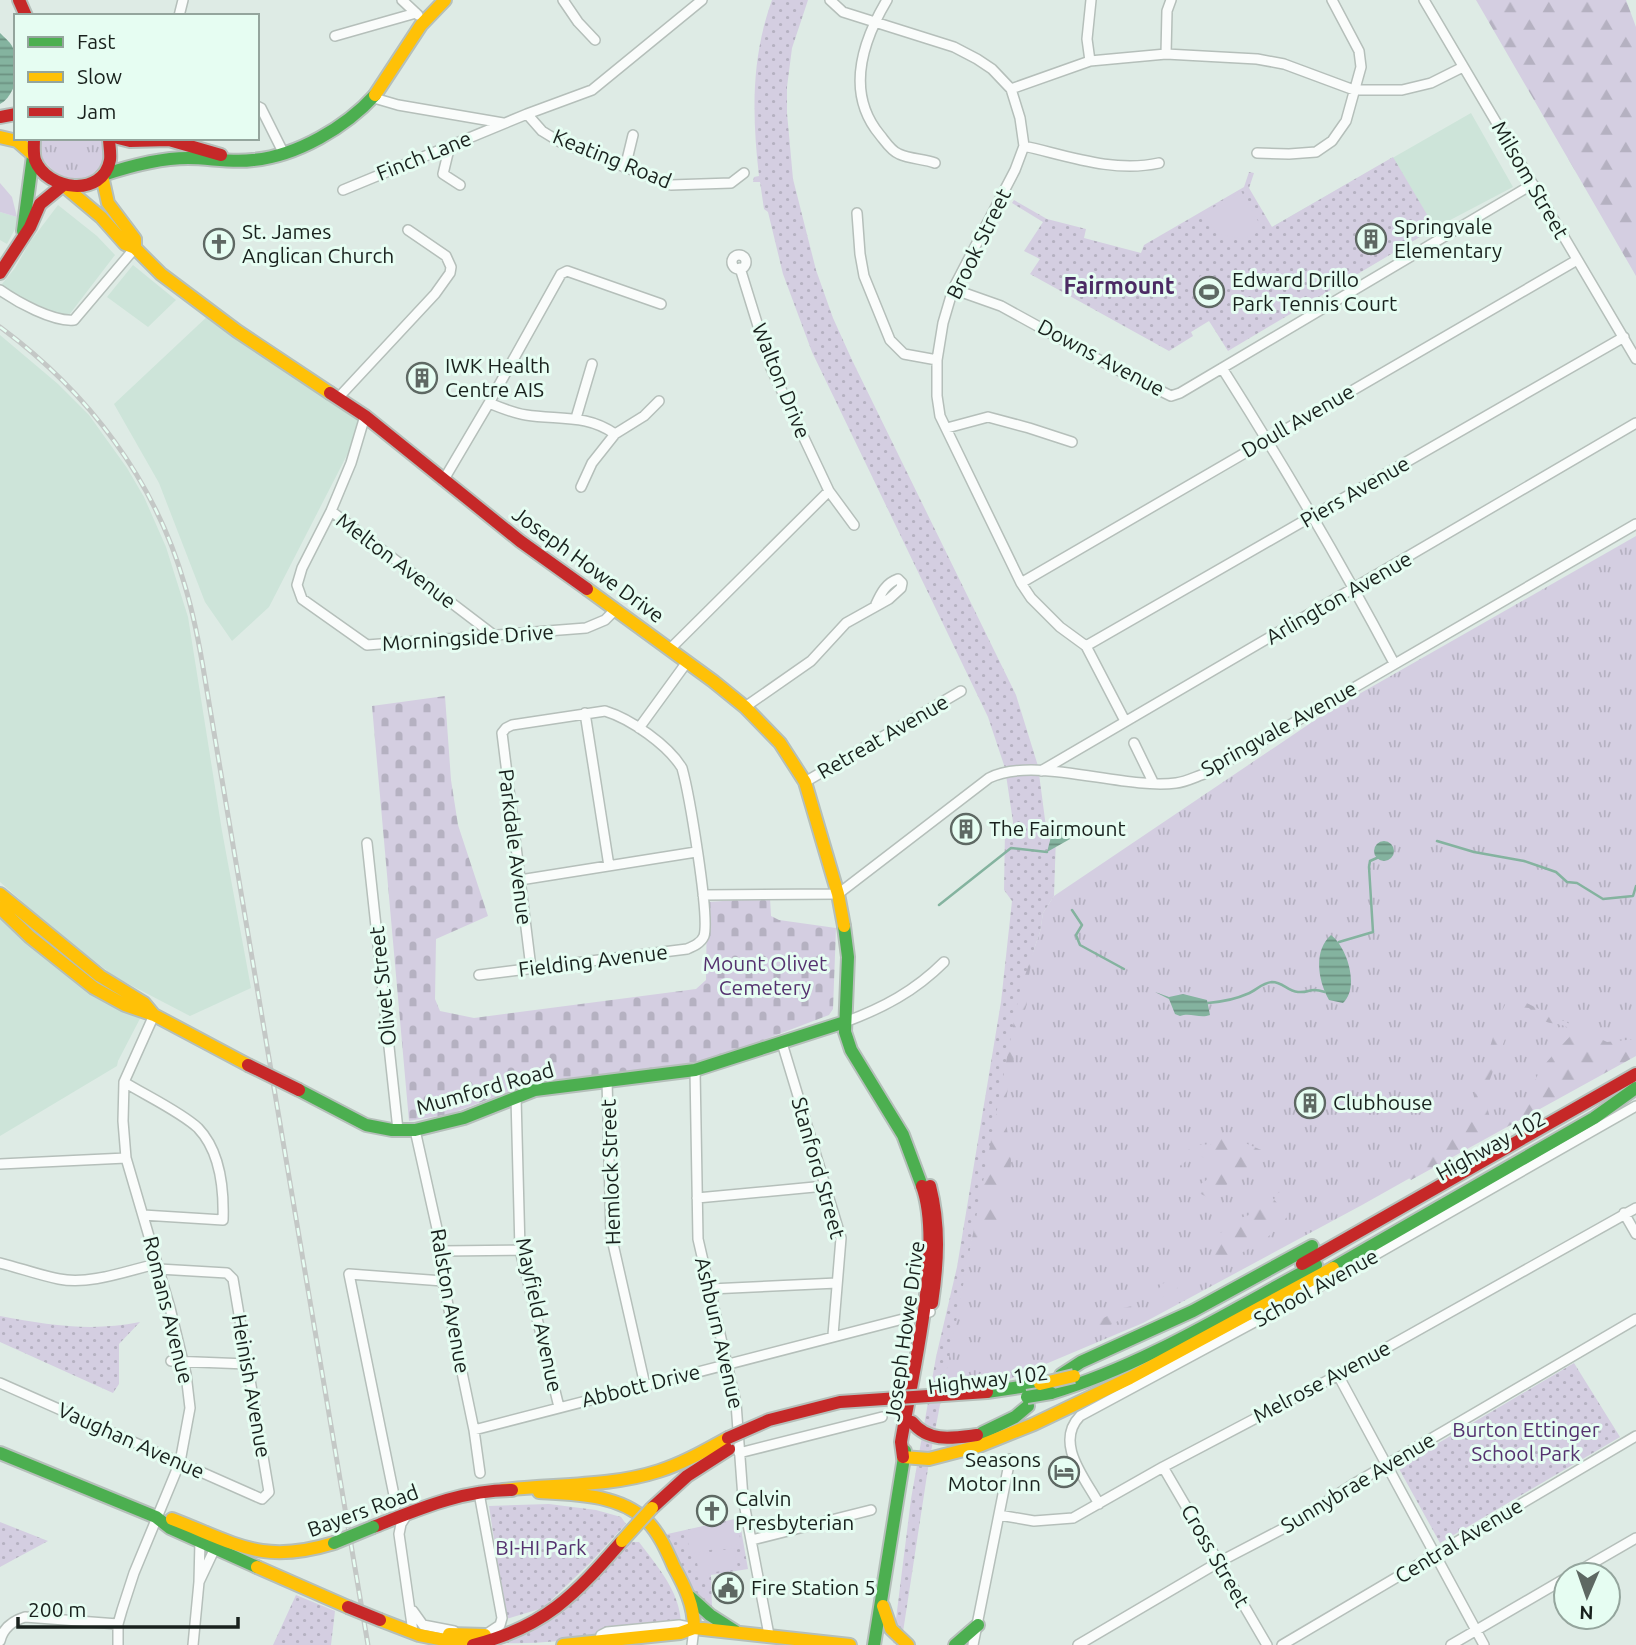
<svg xmlns="http://www.w3.org/2000/svg" width="1636" height="1645" font-family="Ubuntu,sans-serif">
<style>
.built{fill:#cde4d9}
.grass{fill:url(#grass-tufts)}
.forest{fill:url(#forest-firs);fill-rule:evenodd}
.cemetery{fill:url(#cemetery-stones)}
.park{fill:url(#park-dots)}
.pitch{fill:#d4cee1}
.water{fill:url(#water-rules)}
.lines{fill:none;stroke-linecap:round;stroke-linejoin:round}
.stream{stroke:#84b39f;stroke-width:2.5}
.street-casing{stroke:#b5bfba;stroke-width:12}
.fast-casing{stroke:#b5bfba;stroke-width:16}
.slow-casing{stroke:#b5bfba;stroke-width:16}
.jam-casing{stroke:#b5bfba;stroke-width:16}
.street{stroke:#fafcfb;stroke-width:9}
.fast{stroke:#4caf50;stroke-width:12}
.slow{stroke:#ffc107;stroke-width:12}
.jam{stroke:#c62828;stroke-width:12}
.rail-casing{stroke:#c4c8c6;stroke-width:5}
.rail{stroke:#e6fdf2;stroke-width:2.5;stroke-dasharray:8;stroke-linecap:butt}
.fast-bridge-casing{stroke:#b5bfba;stroke-width:16;stroke-linecap:butt}
.slow-bridge-casing{stroke:#b5bfba;stroke-width:16;stroke-linecap:butt}
.jam-bridge-casing{stroke:#b5bfba;stroke-width:16;stroke-linecap:butt}
.fast-bridge{stroke:#4caf50;stroke-width:12}
.slow-bridge{stroke:#ffc107;stroke-width:12}
.jam-bridge{stroke:#c62828;stroke-width:12}
.labels{text-anchor:middle;stroke-width:6;stroke-linejoin:round;paint-order:stroke}
.street-label{font-size:21px;fill:#19211d;stroke:#e6fdf2}
.poi-label{font-size:21px;fill:#19211d;stroke:#e6fdf2;text-anchor:start}
.park-label{font-size:21px;fill:#55326f;stroke:#e6fdf2}
.neighbourhood-label{font-size:23px;font-weight:bold;fill:#4c2b64;stroke:#e6fdf2}
</style>
<defs>
<pattern id="grass-tufts" width="24" height="20" patternUnits="userSpaceOnUse" patternTransform="scale(1.75)"><rect width="24" height="20" fill="#d4cee1"/><path d="M3 7l-1-3M5 7V3M7 7l1-3M15 17l-1-3M17 17v-4M19 17l1-3" fill="none" stroke="#b5b1c1"/></pattern>
<pattern id="forest-firs" width="22" height="20" patternUnits="userSpaceOnUse" patternTransform="scale(1.75)"><rect width="22" height="20" fill="#d4cee1"/><path d="M5 1l3.5 6h-7zM16 11l3.5 6h-7z" fill="#b5b1c1"/></pattern>
<pattern id="cemetery-stones" width="16" height="16" patternUnits="userSpaceOnUse" patternTransform="scale(1.75)"><rect width="16" height="16" fill="#d4cee1"/><path d="M2 7V4a2 2 0 0 1 4 0v3zM10 15v-3a2 2 0 0 1 4 0v3z" fill="#b5b1c1"/></pattern>
<pattern id="park-dots" width="8" height="8" patternUnits="userSpaceOnUse" patternTransform="scale(1.75)"><rect width="8" height="8" fill="#d4cee1"/><path d="M2 2h.1M6 6h.1" fill="none" stroke="#b5b1c1" stroke-width="1.8" stroke-linecap="round"/></pattern>
<pattern id="water-rules" width="6" height="5" patternUnits="userSpaceOnUse" patternTransform="scale(1.75)"><rect width="6" height="5" fill="#84b39f"/><path d="M0 2.5h6" fill="none" stroke="#6b9181"/></pattern>
</defs>
<rect width="100%" height="100%" fill="#deebe5"/>
<path class="built" d="M1471,113L1513,187L1435,228L1314,299L1272,227Z
M58,205L97,236L115,255L69,315H62L14,295L5,289L2,284L15,268L30,242Z
M0,212L17,217L15,229L7,244L0,240Z
M133,265L176,300L148,327L107,297Z
M211,313L366,418L269,607L232,641L205,602L159,483L114,404Z
M0,335L58,384L89,415L127,468L144,497L166,547L188,617L222,831L251,988L190,1016L115,977L51,927L0,882Z
M0,894L55,949L91,978L145,1009L118,1061L117,1066L0,1136Z"/>
<path class="grass" d="M39,138H104C104,146 106,154 103,161C97,178 75,184 60,175C50,170 43,159 36,150Z
M0,183L12,197L17,217L0,212Z
M1636,536V1051L1362,1205L1143,1323L1005,1381L948,1389V1380L945,1375L1020,990L1040,932L1043,913L1054,896L1324,714Z"/>
<path class="forest" d="M1476,0H1626L1636,27V276Z
M1040,915L1027,986V1004L1020,1025L1007,1094L1005,1113L1011,1160L1010,1183L1001,1196L1003,1218L1001,1240H970L1002,1047Z
M1510,995L1607,1042L1636,1039V1056L1411,1180L1403,1172L1432,1145L1462,1136L1500,1015ZM1518,1007L1529,1008C1533,1012 1537,1017 1542,1020C1553,1026 1565,1021 1573,1033C1561,1047 1543,1063 1535,1080C1523,1105 1521,1116 1492,1125L1487,1107L1489,1082L1505,1039L1506,1035L1503,1028C1505,1020 1510,1011 1518,1007Z
M1223,1137L1238,1140L1266,1152L1239,1177L1207,1197L1197,1192L1199,1185L1208,1179L1210,1166L1209,1160C1195,1151 1189,1160 1178,1167L1174,1166V1159L1196,1145L1214,1144Z
M1278,1182L1283,1190L1272,1197L1288,1216L1266,1239L1229,1260L1213,1259C1210,1245 1218,1230 1234,1225L1240,1218L1249,1215V1208L1255,1207L1265,1191Z
M1172,1279L1178,1288L1158,1300L1153,1297L1162,1284Z
M1132,1306L1137,1308V1311L1099,1331L1092,1332L1088,1329L1090,1325L1123,1308Z"/>
<path class="cemetery" d="M445,696L451,780L458,825L488,916L436,939L435,999L440,1011L474,1018L696,989L706,980L707,902L770,898L771,916L779,920L836,928L833,1009L829,1015L727,1054L688,1065L534,1082L450,1114L409,1121L372,706Z"/>
<path class="park" d="M772,0H808L792,48L787,87V113L793,179L816,270L833,318L852,360L1016,695L1038,766L1047,835L1056,836L1054,896L1043,913L1040,932L1020,990L929,1462L901,1645L893,1643L911,1499L936,1357L957,1267L1001,1002L1012,901L1004,890L1005,831L1013,825V822L1005,768L988,717L812,352L783,274L768,212L764,209L760,182H753L754,177L759,176C752,115 751,58 772,0Z
M1393,157L1435,228L1228,351L1209,321L1191,332L1193,336L1169,351L1030,274L1040,259L1024,251L1043,222L1012,203L1014,200L1047,219L1086,229L1084,238L1141,253L1144,245L1244,187L1249,172L1254,173L1249,188L1272,227Z
M0,1316C49,1325 91,1332 140,1322L119,1344V1384L113,1393L0,1342Z
M1574,1363L1620,1437L1440,1543L1398,1467Z
M549,1504L596,1510L621,1517L626,1524L590,1563L543,1608L506,1619L489,1506Z
M739,1518L748,1569L711,1575L712,1607L699,1601L663,1535Z
M0,1522L48,1541L0,1567Z
M630,1542H639C657,1566 679,1590 681,1622C623,1632 561,1645 503,1643Z
M296,1595L335,1611L331,1645H273Z"/>
<path class="pitch" d="M1241,191L1263,230L1243,239L1217,234L1204,213Z
M1205,273L1232,301L1210,314L1190,283Z
M737,1520L741,1544L690,1554L686,1530Z
M734,1548L738,1568L699,1575L696,1555Z"/>
<path class="water" d="M0,33C4,37 10,42 12,46C22,63 17,95 0,104Z
M1078,826L1086,830L1047,852L1051,837L1061,827L1068,830Z
M1374 851a10 10 0 1 1 20 0a10 10 0 1 1-20 0Z
M1331,935C1347,947 1360,987 1343,1003L1329,1000C1318,981 1313,951 1331,935Z
M1155,992L1169,997L1183,994L1207,1000L1210,1015C1200,1019 1190,1012 1180,1016L1175,1014L1169,999Z"/>
<g class="lines">
<path class="stream" d="M1437,841L1474,852L1524,861L1556,872L1567,882L1577,883L1603,899L1633,896L1636,886
M939,905L1011,848L1047,852
M1072,910L1082,925L1076,935L1080,945L1124,969
M1339,942L1373,932L1369,867L1370,861L1379,857
M1208,1003C1220,1002 1236,999 1247,994C1256,991 1261,983 1272,982C1283,982 1287,991 1298,992C1311,993 1308,987 1325,992"/>
<g class="street-casing">
<path id="street" d="M402,0L418,15
M563,0L578,22L595,40
M830,0L843,12L954,47L977,59L992,69L1011,89L1020,118L1024,146L1015,170L953,289L943,323L937,360V396L940,416L1021,583L1031,598L1060,627L1086,646L1125,721
M887,0C862,42 845,93 880,135C885,141 891,151 899,154C910,159 924,159 935,163
M1424,0L1636,359
M179,16L183,0
M335,36L416,13
M1166,54L1167,11L1171,0
M1090,61L1087,39L1091,0
M1011,89L1090,61L1166,54L1257,59L1284,64L1354,90H1402L1431,83L1463,67
M374,98L398,105L503,123
M257,106L261,108L283,152
M527,114L542,131L560,142L671,185L731,183L744,173
M450,145L443,174L460,185
M1024,146C1068,156 1114,173 1159,163
M1257,153L1289,154L1316,152L1332,141L1346,121L1361,67L1359,51L1332,0
M625,168L633,135
M343,190L527,114L592,90L702,0
M857,213L860,254L864,276L890,340L904,354L937,360
M732 262a7 7 0 1 1 14 0a7 7 0 1 1-14 0Z
M740,268L771,368L829,491L854,525
M953,289L1001,306L1112,367L1171,396L1180,393L1533,184
M0,290C17,302 53,322 74,320L135,248
M1222,368C1283,464 1341,563 1394,663
M339,397L435,294L450,273L451,267L446,256L408,230
M489,403C501,408 513,413 526,415C558,420 587,414 615,434
M365,416L351,463L331,511L302,568L297,585L302,599L367,645L586,628L605,620L615,610
M576,418L592,364
M947,428L988,417L1029,428L1072,442
M443,481L489,403L561,274L567,271L661,304
M581,487L592,463L615,434L644,416L659,401
M331,511L495,636
M1021,583L1577,260
M1086,646L1624,337
M670,649L829,491
M745,707L811,661L846,623L889,599L901,588L902,583L898,579C886,583 881,593 876,604
M585,713L609,866
M639,728L687,662
M1134,743L1153,782
M1041,771L1636,423
M805,782L961,691
M367,843L398,1130
M520,880L696,852
M703,895L838,894L989,778C1035,755 1123,790 1176,783C1186,782 1197,776 1207,773L1636,524
M479,975L687,949C694,946 701,943 704,936C710,916 689,793 682,768C668,745 631,719 605,711L512,725L506,728L502,733L531,968
M845,1022C883,1008 915,991 944,962
M782,1043L841,1238L833,1335
M695,1070L698,1239L736,1403L743,1498L769,1635
M607,1080L611,1235L645,1385
M124,1082C145,1095 181,1112 198,1128C220,1151 224,1190 223,1220L143,1215
M516,1097L520,1250L559,1407
M415,1130L442,1251L443,1281L474,1430L480,1473
M0,1164L126,1158
M697,1198L825,1186
M1624,1213L1636,1234
M442,1251L520,1250
M0,1263C20,1268 39,1275 59,1279C90,1285 126,1271 156,1264
M710,1289L837,1283
M171,1361L247,1364
M1338,1375L1484,1645
M0,1383L262,1499L269,1492L233,1279L227,1273L159,1269
M474,1430L930,1312
M739,1453L882,1417
M1163,1467L1267,1645
M479,1493L502,1618L500,1625L485,1635
M1099,1504C1085,1478 1054,1443 1080,1416L1303,1296L1636,1106
M396,1505L349,1274L443,1281
M999,1515L1034,1521L1073,1518L1163,1467L1338,1375L1636,1208
M406,1516L401,1524L399,1534L413,1632
M752,1540L871,1510
M1572,1575L1636,1538
M199,1582L215,1548
M413,1611L423,1625L454,1631
M0,1641C3,1628 12,1621 25,1617L118,1624
M599,1641L601,1635L607,1632L679,1625L694,1628L692,1645
M118,1645V1624L122,1610L134,1573L180,1462L190,1408L186,1374L170,1308L126,1158L123,1121L124,1082L154,1015
M193,1645L199,1582L200,1541
M973,1645L1010,1459
M1078,1645L1219,1562L1290,1525L1352,1485L1636,1319
M1282,1645L1636,1436
M1451,1645L1566,1578"/>
</g>
<g class="fast-casing">
<path id="fast" d="M103,175C130,166 159,158 188,158C210,158 231,163 253,160C297,156 346,127 375,95
M23,231L33,156
M844,926L848,957L845,1032L851,1050L903,1135L922,1186
M299,1090L366,1125L392,1130H415L464,1118L535,1090L695,1070L845,1022
M1333,1268L1594,1118L1636,1088
M1061,1375L1081,1362L1193,1311L1312,1246
M987,1392L1040,1384
M1051,1393C1145,1365 1230,1311 1316,1265
M982,1433L1015,1417L1028,1406
M0,1453L156,1517L170,1528L257,1567
M690,1597L710,1615L735,1631
M874,1645L905,1451
M955,1645L978,1625"/>
</g>
<g class="slow-casing">
<path id="slow" d="M375,95L421,25L445,0
M0,137L17,141L32,154
M102,176L108,203L135,239V248
M64,186L101,217L125,244L135,248L161,274L237,331L330,393
M587,589L713,681L745,707L780,743L805,782L838,894L844,926
M0,894L100,976L144,1003L154,1015
M0,908L30,937L94,988L125,1005L154,1015L248,1065
M903,1457L929,1459L979,1446L1034,1424L1130,1378L1333,1268
M503,1490C554,1484 610,1487 659,1471C684,1463 706,1450 728,1438
M539,1492C575,1494 619,1494 647,1521C659,1533 667,1551 674,1567C685,1587 694,1605 694,1628
M172,1519C237,1544 262,1565 334,1543
M257,1567L348,1607
M883,1606L891,1629L908,1645
M380,1620L419,1635L470,1645
M449,1634L485,1635
M563,1645L680,1633L694,1628L850,1645"/>
</g>
<g class="jam-casing">
<path id="jam" d="M19,0L26,16
M0,117L16,114
M34,138C34,145 33,153 35,160C47,191 103,198 110,160C111,153 109,145 109,138
M118,138L130,141L169,140L221,155
M0,273L30,227L40,204L62,186
M330,393L365,416L520,541L587,589
M930,1186C940,1225 938,1263 932,1303
M1302,1264L1636,1074
M912,1422C929,1443 953,1438 977,1435
M903,1457L901,1442C912,1376 944,1247 922,1186
M652,1508L687,1476L729,1449
M373,1527C419,1509 462,1490 512,1490
M473,1645C545,1627 574,1596 622,1541"/>
</g>
<use href="#street" class="street"/>
<use href="#fast" class="fast"/>
<use href="#slow" class="slow"/>
<use href="#jam" class="jam"/>
<g class="rail-casing">
<path id="rail" d="M0,327C88,392 155,480 185,586C194,616 200,648 205,679L368,1645"/>
</g>
<use href="#rail" class="rail"/>
<g class="fast-bridge-casing">
<path id="fast-bridge" d="M1027,1397L1051,1393
M334,1543L373,1527"/>
</g>
<g class="slow-bridge-casing">
<path id="slow-bridge" d="M1040,1384L1074,1376
M622,1541L652,1508"/>
</g>
<g class="jam-bridge-casing">
<path id="jam-bridge" d="M248,1065L299,1090
M728,1438L769,1420L840,1402L987,1392
M348,1607L380,1620"/>
</g>
<use href="#fast-bridge" class="fast-bridge"/>
<use href="#slow-bridge" class="slow-bridge"/>
<use href="#jam-bridge" class="jam-bridge"/>
</g>
<defs>
<g id="building-ring" transform="scale(1.575)"><circle r="9.5" fill="#e6fdf2" stroke="#5e6863" stroke-width="1.5"/><path d="M-4-6H4V6H1V3H-1V6H-4ZM-2.5-4.3h1.7v1.8h-1.7ZM.8-4.3h1.7v1.8H.8ZM-2.5-1h1.7V.8h-1.7ZM.8-1h1.7V.8H.8Z" fill="#5e6863"/></g>
<g id="church-ring" transform="scale(1.575)"><circle r="9.5" fill="#e6fdf2" stroke="#5e6863" stroke-width="1.5"/><path d="M-1.2-6h2.4v3.5h3.3v2.4h-3.3V6h-2.4V-.1h-3.3v-2.4h3.3Z" fill="#5e6863"/></g>
<g id="stadium-ring" transform="scale(1.575)"><circle r="9.5" fill="#e6fdf2" stroke="#5e6863" stroke-width="1.5"/><path d="M0-5a6.5 5 0 1 0 0 10a6.5 5 0 1 0 0-10ZM-3.5-1.8h7v3.6h-7Z" fill="#5e6863"/></g>
<g id="hotel-ring" transform="scale(1.575)"><circle r="9.5" fill="#e6fdf2" stroke="#5e6863" stroke-width="1.5"/><path d="M-6-4.5h1.5V1H6V5H4.5V3h-9V5H-6ZM-4 0a1.8 1.8 0 1 1 3.6 0ZM.5 0V-2.5h3Q6-2.5 6 0Z" fill="#5e6863"/></g>
<g id="civic-ring" transform="scale(1.575)"><circle r="9.5" fill="#e6fdf2" stroke="#5e6863" stroke-width="1.5"/><path d="M-.6-6.5H3V-4.5H.6V-3L4-1V1h2V6H-6V1h2V-1L-.6-3ZM-1.2 2.5V6h2.4V2.5Z" fill="#5e6863"/></g>
</defs>
<g fill-rule="evenodd">
<use href="#building-ring" x="1371" y="239"/>
<use href="#church-ring" x="219" y="244"/>
<use href="#stadium-ring" x="1209" y="292"/>
<use href="#building-ring" x="422" y="378"/>
<use href="#building-ring" x="966" y="829"/>
<use href="#building-ring" x="1310" y="1103"/>
<use href="#hotel-ring" x="1064" y="1472"/>
<use href="#church-ring" x="712" y="1511"/>
<use href="#civic-ring" x="728" y="1588"/>
</g>
<g class="labels">
<g class="street-label">
<text transform="translate(424 156) rotate(-22)" y="7">Finch Lane</text>
<text transform="translate(612 159) rotate(22)" y="7">Keating Road</text>
<text transform="translate(1530 180) rotate(60)" y="7">Milsom Street</text>
<text transform="translate(979 244) rotate(-64)" y="7">Brook Street</text>
<text transform="translate(1101 358) rotate(28)" y="7">Downs Avenue</text>
<text transform="translate(781 381) rotate(68)" y="7">Walton Drive</text>
<text transform="translate(1298 421) rotate(-30)" y="7">Doull Avenue</text>
<text transform="translate(1355 492) rotate(-30)" y="7">Piers Avenue</text>
<text transform="translate(396 561) rotate(37)" y="7">Melton Avenue</text>
<text transform="translate(588 565) rotate(36)" y="7">Joseph Howe Drive</text>
<text transform="translate(1339 598) rotate(-30)" y="7">Arlington Avenue</text>
<text transform="translate(468 638) rotate(-4)" y="7">Morningside Drive</text>
<text transform="translate(1279 729) rotate(-29)" y="7">Springvale Avenue</text>
<text transform="translate(883 737) rotate(-30)" y="7">Retreat Avenue</text>
<text transform="translate(515 847) rotate(83)" y="7">Parkdale Avenue</text>
<text transform="translate(593 961) rotate(-7)" y="7">Fielding Avenue</text>
<text transform="translate(383 986) rotate(-96)" y="7">Olivet Street</text>
<text transform="translate(485 1089) rotate(-16)" y="7">Mumford Road</text>
<text transform="translate(1491 1146) rotate(-29)" y="7">Highway 102</text>
<text transform="translate(818 1168) rotate(74)" y="7">Stanford Street</text>
<text transform="translate(611 1172) rotate(-92)" y="7">Hemlock Street</text>
<text transform="translate(1316 1288) rotate(-29)" y="7">School Avenue</text>
<text transform="translate(450 1301) rotate(80)" y="7">Ralston Avenue</text>
<text transform="translate(168 1310) rotate(76)" y="7">Romans Avenue</text>
<text transform="translate(539 1315) rotate(78)" y="7">Mayfield Avenue</text>
<text transform="translate(905 1331) rotate(-82)" y="7">Joseph Howe Drive</text>
<text transform="translate(719 1333) rotate(77)" y="7">Ashburn Avenue</text>
<text transform="translate(988 1380) rotate(-7)" y="7">Highway 102</text>
<text transform="translate(1322 1382) rotate(-28)" y="7">Melrose Avenue</text>
<text transform="translate(251 1386) rotate(80)" y="7">Heinish Avenue</text>
<text transform="translate(641 1386) rotate(-14)" y="7">Abbott Drive</text>
<text transform="translate(131 1441) rotate(24)" y="7">Vaughan Avenue</text>
<text transform="translate(1358 1483) rotate(-31)" y="7">Sunnybrae Avenue</text>
<text transform="translate(363 1511) rotate(-20)" y="7">Bayers Road</text>
<text transform="translate(1459 1541) rotate(-31)" y="7">Central Avenue</text>
<text transform="translate(1215 1556) rotate(60)" y="7">Cross Street</text>
</g>
<g class="poi-label">
<text x="1394" y="234">Springvale<tspan x="1394" dy="24">Elementary</tspan></text>
<text x="242" y="239">St. James<tspan x="242" dy="24">Anglican Church</tspan></text>
<text x="1232" y="287">Edward Drillo<tspan x="1232" dy="24">Park Tennis Court</tspan></text>
<text x="445" y="373">IWK Health<tspan x="445" dy="24">Centre AIS</tspan></text>
<text x="989" y="836">The Fairmount</text>
<text x="1333" y="1110">Clubhouse</text>
<text x="1041" y="1467" text-anchor="end">Seasons<tspan x="1041" dy="24">Motor Inn</tspan></text>
<text x="735" y="1506">Calvin<tspan x="735" dy="24">Presbyterian</tspan></text>
<text x="751" y="1595">Fire Station 5</text>
</g>
<g class="park-label">
<text x="765" y="971">Mount Olivet<tspan x="765" dy="24">Cemetery</tspan></text>
<text x="1526" y="1437">Burton Ettinger<tspan x="1526" dy="24">School Park</tspan></text>
<text x="541" y="1555">BI-HI Park</text>
</g>
<g class="neighbourhood-label">
<text x="1119" y="294">Fairmount</text>
</g>
</g>
<rect x="14" y="14" width="245" height="126" fill="#e6fdf2" stroke="#94a59d" stroke-width="2"/>
<rect x="28" y="37" width="35" height="10" fill="#4caf50" stroke="#94a59d" stroke-width="2"/>
<text x="77" y="49" font-size="21" fill="#19211d">Fast</text>
<rect x="28" y="72" width="35" height="10" fill="#ffc107" stroke="#94a59d" stroke-width="2"/>
<text x="77" y="84" font-size="21" fill="#19211d">Slow</text>
<rect x="28" y="107" width="35" height="10" fill="#c62828" stroke="#94a59d" stroke-width="2"/>
<text x="77" y="119" font-size="21" fill="#19211d">Jam</text>
<g transform="translate(1587 1596) rotate(182)"><circle r="33" fill="#e6fdf2" stroke="#94a59d" stroke-width="2"/>
<path d="M0-5L12 26L0 18L-12 26Z" fill="#5e6863"/>
<text y="-10" font-size="19" font-weight="bold" text-anchor="middle" fill="#19211d">N</text>
</g>
<path d="M18 1617v10h220v-10" fill="none" stroke="#19211d" stroke-width="3.5"/>
<text x="28" y="1617" font-size="21" fill="#19211d" stroke="#e6fdf2" stroke-width="5" paint-order="stroke">200 m</text>
</svg>
